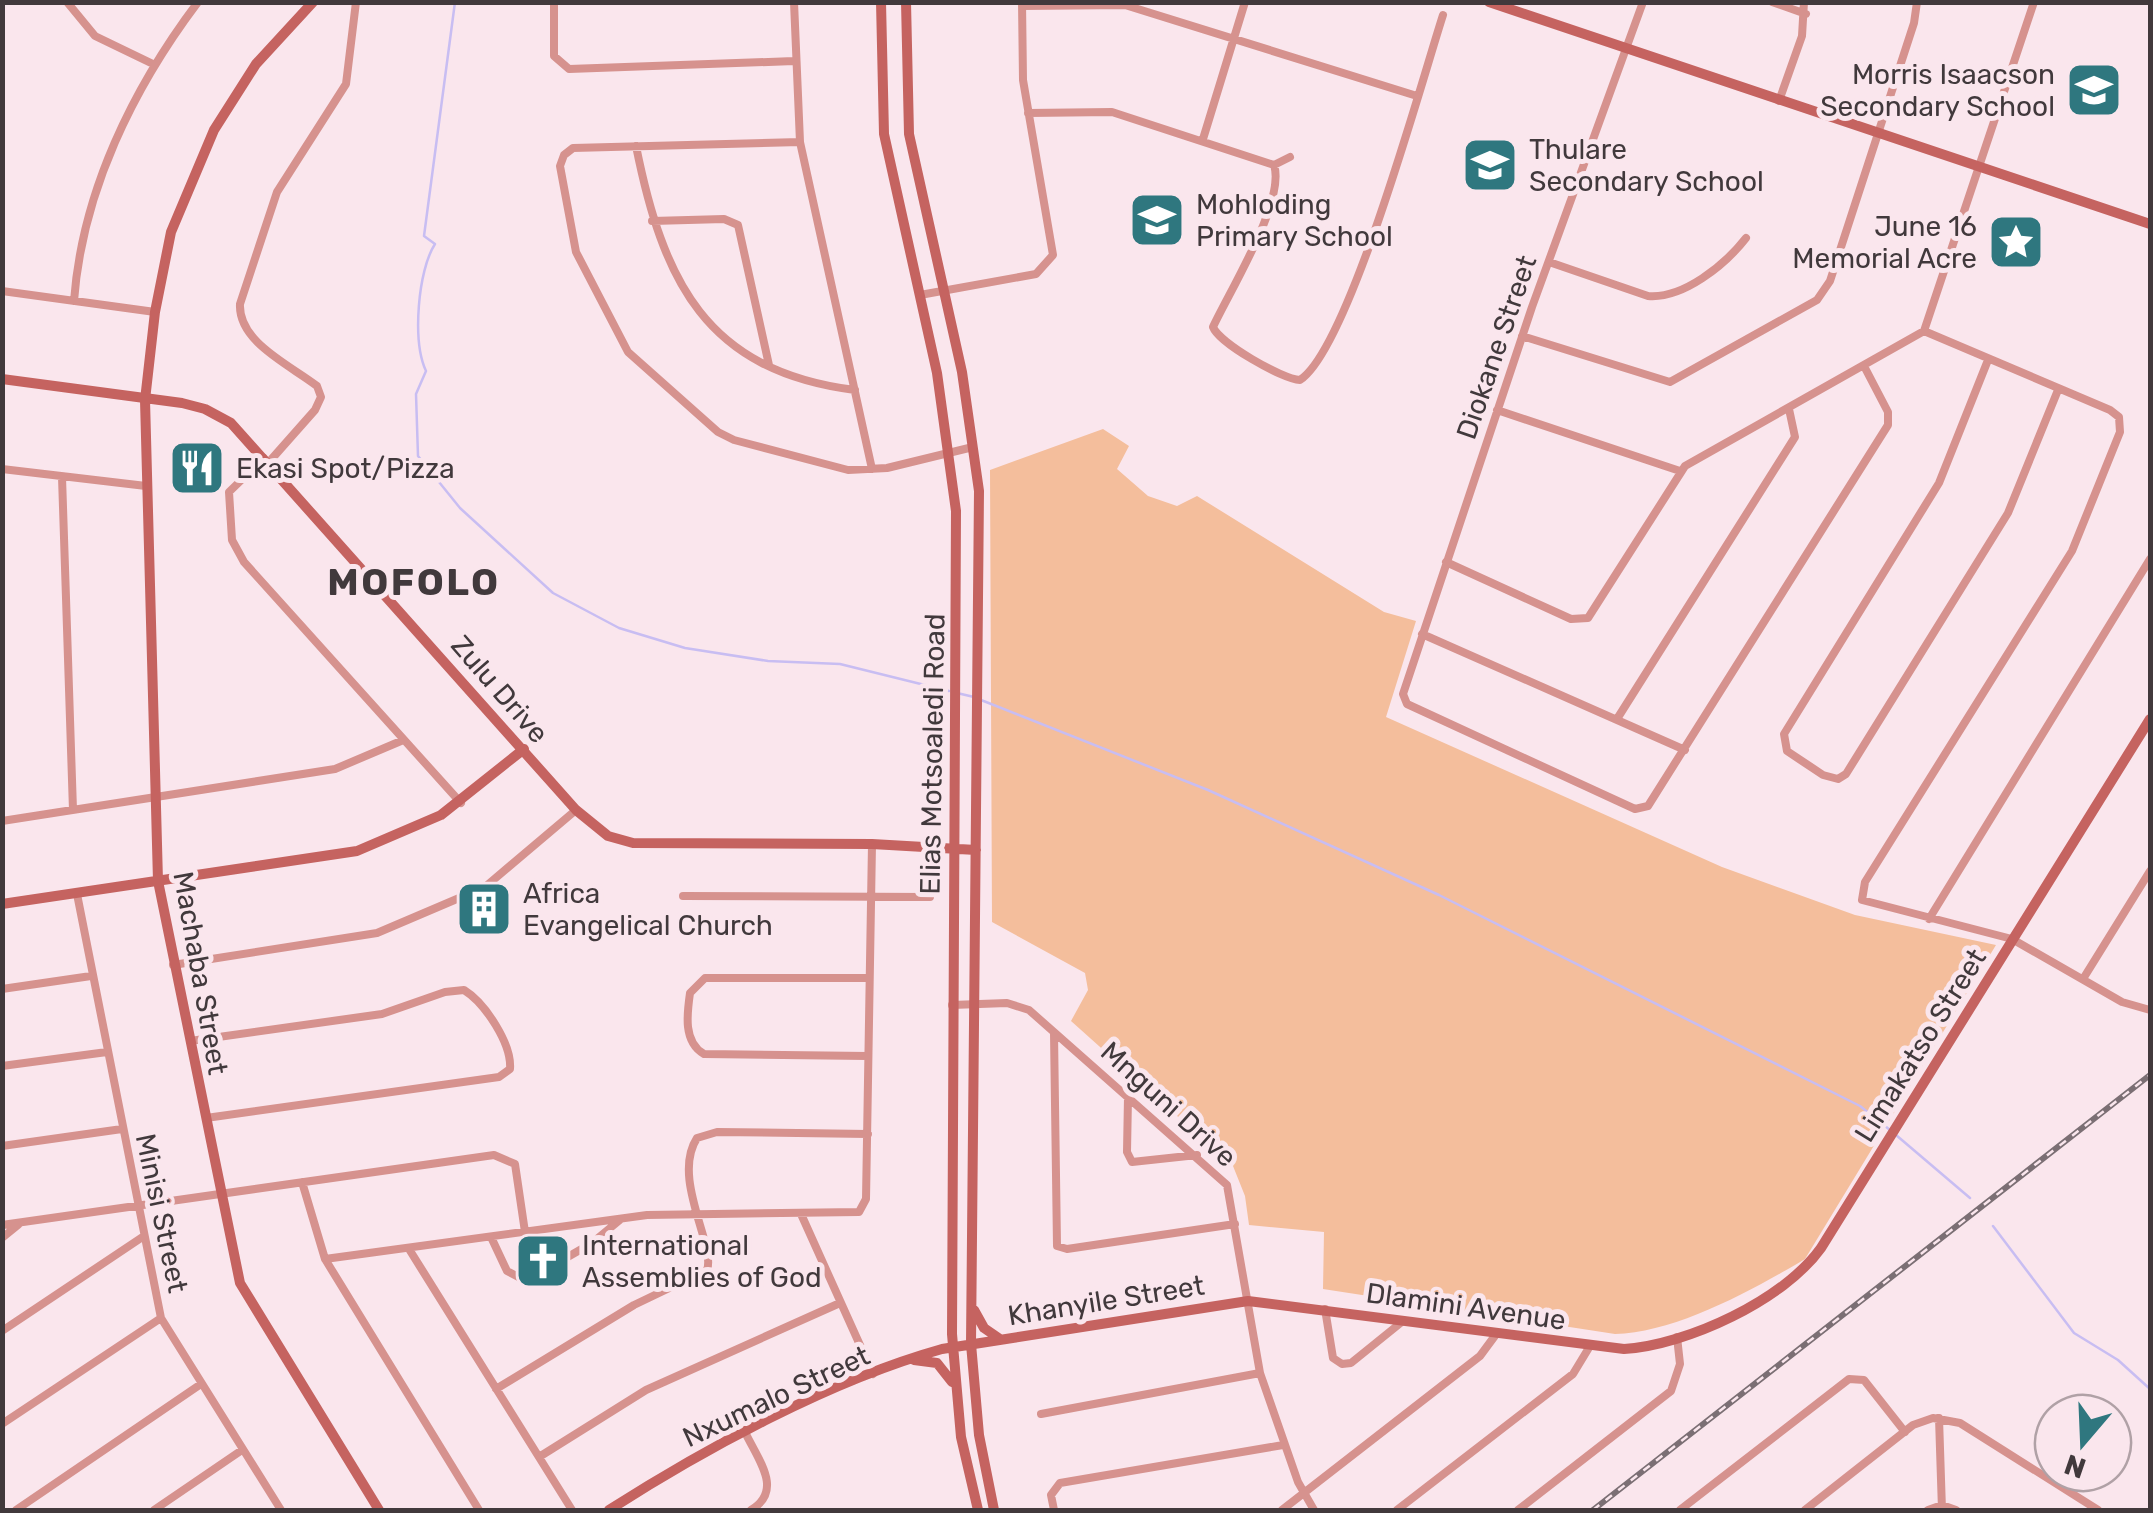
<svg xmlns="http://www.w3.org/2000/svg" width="2153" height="1513" font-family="Rubik,sans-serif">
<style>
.green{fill:#f4be9c}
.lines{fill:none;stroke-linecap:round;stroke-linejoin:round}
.stream{stroke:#c8bdf2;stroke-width:2.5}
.street{stroke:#d6928e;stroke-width:8}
.secondary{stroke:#c56360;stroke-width:10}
.rail-casing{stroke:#7b6f74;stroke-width:6}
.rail{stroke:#fae6ed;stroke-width:2.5;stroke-dasharray:8;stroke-linecap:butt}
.labels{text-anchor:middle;stroke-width:10;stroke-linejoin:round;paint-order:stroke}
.poi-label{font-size:28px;fill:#41393c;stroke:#fae6ed;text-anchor:start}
.street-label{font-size:28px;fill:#41393c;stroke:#fae6ed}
.district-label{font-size:38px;font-weight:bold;letter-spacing:2.5px;fill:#41393c;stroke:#fae6ed}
</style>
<rect width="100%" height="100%" fill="#fae6ed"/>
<path class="green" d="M1103,429L1129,446L1117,469L1148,496L1177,506L1197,496L1384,612L1416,621L1386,717L1722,867L1855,915L1996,945L1805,1259C1753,1290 1675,1333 1615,1334L1323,1289L1324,1232L1249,1225L1245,1196L1233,1166L1071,1021L1088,990L1085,973L992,922L990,470Z"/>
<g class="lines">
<path class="stream" d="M455,2L424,236L435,244C418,270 412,341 426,371L416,394L418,456L460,508L553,593L619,628L685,648L768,661L840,664L949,691
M957,693L974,697
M981,700L1208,790L1439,895L1860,1106L1890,1130
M1896,1135L1970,1198
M1993,1226L2074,1333L2118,1360L2150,1389"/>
<path class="street" d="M67,2L95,36L153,64
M554,2V56L569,69L794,61
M794,2L800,142L872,469
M1643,2L1532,307L1403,694L1407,704L1635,809L1648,806L1888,425V412L1864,366
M1772,2L1806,14
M1022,6L1125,5L1417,96
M1779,101L1802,36L1804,2
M1028,113L1112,112L1274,165C1286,201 1229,292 1213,327C1219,343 1282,379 1300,380C1349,348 1421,83 1443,15
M1203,139L1245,2
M800,142L573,148L564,155L560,166L576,252L628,352L718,432L734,440L848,470L887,468L973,447
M636,146C663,280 705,371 855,390
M1274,165L1290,157
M652,221L724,219L738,225L769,365
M1549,262L1648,296C1683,299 1725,265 1746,238
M2,291L155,312
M920,295L1036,274L1053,255L1023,80L1022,2
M74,301C82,192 133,88 198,2
M1924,331L2110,410L2119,417L2120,432L2072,551L1865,882L1862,900L2012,939L2122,1002L2150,1010
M1522,336L1670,382L1817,300L1830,281L1914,23L1917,2
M1988,360L1939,483L1784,734L1787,751L1823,775L1838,779L1846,774L2008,513L2058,390
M1497,410L1680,471
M264,458L229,492L232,540L244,562L461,803
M269,462L315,410L321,397L317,386C290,365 238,342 240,304L277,192L346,84L356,2
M2,469L146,486
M62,477L73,810
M1446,562L1571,619L1588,618L1685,466L1924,331L2034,2
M1422,634L1685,750
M1617,719L1795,437L1789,409
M2,821L335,769L401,741
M77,894L161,1318L281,1510
M683,896L930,897
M1929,919L2150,559
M173,965L377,933L485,887L576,810
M2083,979L2150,871
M2,989L91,976
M952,1005L1007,1003L1029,1010L1227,1185L1260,1373L1298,1482L1314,1510
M1054,1033L1057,1246L1067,1249L1235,1224
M190,1041L382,1014L445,992L464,990C485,1003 512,1044 510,1069L499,1077L206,1118
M868,1056L704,1054C683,1042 687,1014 690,993L705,978H868
M2,1066L107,1052
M1128,1097L1127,1152L1132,1162L1197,1155
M2,1146L122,1129
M302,1182L325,1259L479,1510
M801,1214L873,1374
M2,1225L494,1155L515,1164L525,1232
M491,1237L507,1271L526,1281L592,1243L621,1219
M2,1238L18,1225
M409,1249L572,1510
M325,1259L647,1215L859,1212L866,1199L872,844
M1325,1309L1333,1358L1342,1364L1351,1363L1403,1321
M2,1331L144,1236
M496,1389L634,1305L707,1270C716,1246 671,1178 697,1138L717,1132L868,1134
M1041,1414L1260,1373
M1939,1418L1942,1510
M2,1424L161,1318
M745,1432C758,1460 784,1490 751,1510
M539,1457L646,1390L840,1303
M16,1510L201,1384
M154,1510L242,1450
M1054,1510L1051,1495L1060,1483L1283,1445
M1282,1510L1480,1356L1497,1333
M1397,1510L1573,1374L1590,1346
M1518,1510L1671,1391L1680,1364L1677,1337
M1680,1510L1849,1379L1864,1380L1905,1432
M1805,1510L1913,1425L1933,1418L1960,1423L2098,1510
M1928,1510L1942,1505L1956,1510"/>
<path class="secondary" d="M313,2L256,64L214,130L171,232L155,312L145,400L158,881L240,1283L379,1510
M881,2L884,134L937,373L956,511L952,1334L961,1437L978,1510
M906,2L909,134L962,372L979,491L971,1344L979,1435L994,1510
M1489,2L2150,224
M2,379L182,403L205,409L231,423L576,810L608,836L633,843L872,844L976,850
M2,904L357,851L441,815L524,749
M974,1310L984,1328L1000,1339
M914,1360L937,1363L952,1382
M609,1510C706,1448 831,1380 942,1349L1248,1301L1624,1349C1687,1345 1784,1300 1821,1248L2150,719"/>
<g class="rail-casing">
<path id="rail" d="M1593,1510L2150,1075"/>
</g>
<use href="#rail" class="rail"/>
</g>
<defs>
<g id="school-square" transform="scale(2.875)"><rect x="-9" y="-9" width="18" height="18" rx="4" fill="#2f777f" stroke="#fae6ed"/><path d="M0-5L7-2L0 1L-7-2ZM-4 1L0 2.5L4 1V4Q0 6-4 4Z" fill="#fff"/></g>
<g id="sight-square" transform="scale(2.875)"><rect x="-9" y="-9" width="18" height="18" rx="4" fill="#2f777f" stroke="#fae6ed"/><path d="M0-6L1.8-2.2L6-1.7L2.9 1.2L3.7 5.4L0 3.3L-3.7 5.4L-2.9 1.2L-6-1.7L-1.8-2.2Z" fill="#fff"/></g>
<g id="restaurant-square" transform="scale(2.875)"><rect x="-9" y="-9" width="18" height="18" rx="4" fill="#2f777f" stroke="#fae6ed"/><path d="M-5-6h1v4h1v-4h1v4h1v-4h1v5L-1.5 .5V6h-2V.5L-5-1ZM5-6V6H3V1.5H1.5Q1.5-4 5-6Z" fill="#fff"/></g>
<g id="building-square" transform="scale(2.875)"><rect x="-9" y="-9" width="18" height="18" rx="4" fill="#2f777f" stroke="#fae6ed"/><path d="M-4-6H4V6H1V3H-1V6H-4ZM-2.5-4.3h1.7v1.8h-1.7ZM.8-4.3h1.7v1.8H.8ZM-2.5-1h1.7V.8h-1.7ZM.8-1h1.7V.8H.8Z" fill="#fff"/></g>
<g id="church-square" transform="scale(2.875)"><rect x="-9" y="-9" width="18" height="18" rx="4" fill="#2f777f" stroke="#fae6ed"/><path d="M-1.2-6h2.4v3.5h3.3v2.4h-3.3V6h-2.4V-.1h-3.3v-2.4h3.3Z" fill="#fff"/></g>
</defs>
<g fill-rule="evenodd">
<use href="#school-square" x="2094" y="90"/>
<use href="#school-square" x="1490" y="165"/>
<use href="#school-square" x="1157" y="220"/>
<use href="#sight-square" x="2016" y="242"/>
<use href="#restaurant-square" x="197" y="468"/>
<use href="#building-square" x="484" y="909"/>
<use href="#church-square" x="543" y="1261"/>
</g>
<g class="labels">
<g class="poi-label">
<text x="2055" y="84" text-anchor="end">Morris Isaacson<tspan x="2055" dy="32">Secondary School</tspan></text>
<text x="1529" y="159">Thulare<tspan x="1529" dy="32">Secondary School</tspan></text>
<text x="1196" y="214">Mohloding<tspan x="1196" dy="32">Primary School</tspan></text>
<text x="1977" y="236" text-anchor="end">June 16<tspan x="1977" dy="32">Memorial Acre</tspan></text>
<text x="236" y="478">Ekasi Spot/Pizza</text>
<text x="523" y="903">Africa<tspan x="523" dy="32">Evangelical Church</tspan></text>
<text x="582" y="1255">International<tspan x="582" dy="32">Assemblies of God</tspan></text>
</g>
<g class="street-label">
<text transform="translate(1496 347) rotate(-71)" y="10">Diokane Street</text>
<text transform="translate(500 689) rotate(49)" y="10">Zulu Drive</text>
<text transform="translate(932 754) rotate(-89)" y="10">Elias Motsoaledi Road</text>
<text transform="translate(201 973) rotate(80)" y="10">Machaba Street</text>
<text transform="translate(1920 1045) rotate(-58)" y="10">Limakatso Street</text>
<text transform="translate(1169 1104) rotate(42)" y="10">Mnguni Drive</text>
<text transform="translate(162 1213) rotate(78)" y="10">Minisi Street</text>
<text transform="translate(1106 1300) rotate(-9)" y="10">Khanyile Street</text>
<text transform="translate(1466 1306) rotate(8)" y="10">Dlamini Avenue</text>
<text transform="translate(776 1396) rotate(-25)" y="10">Nxumalo Street</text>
</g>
<g class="district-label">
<text x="414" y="595">MOFOLO</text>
</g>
</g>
<rect width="2153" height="1513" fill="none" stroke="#41393c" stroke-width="10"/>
<g transform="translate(2083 1443) rotate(199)"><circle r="48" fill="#fae6ed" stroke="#b0a1a6" stroke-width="2.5"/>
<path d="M0-8L18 38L0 25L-18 38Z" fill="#2f777f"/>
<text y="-15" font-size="28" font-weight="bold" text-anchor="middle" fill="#41393c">N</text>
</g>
</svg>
